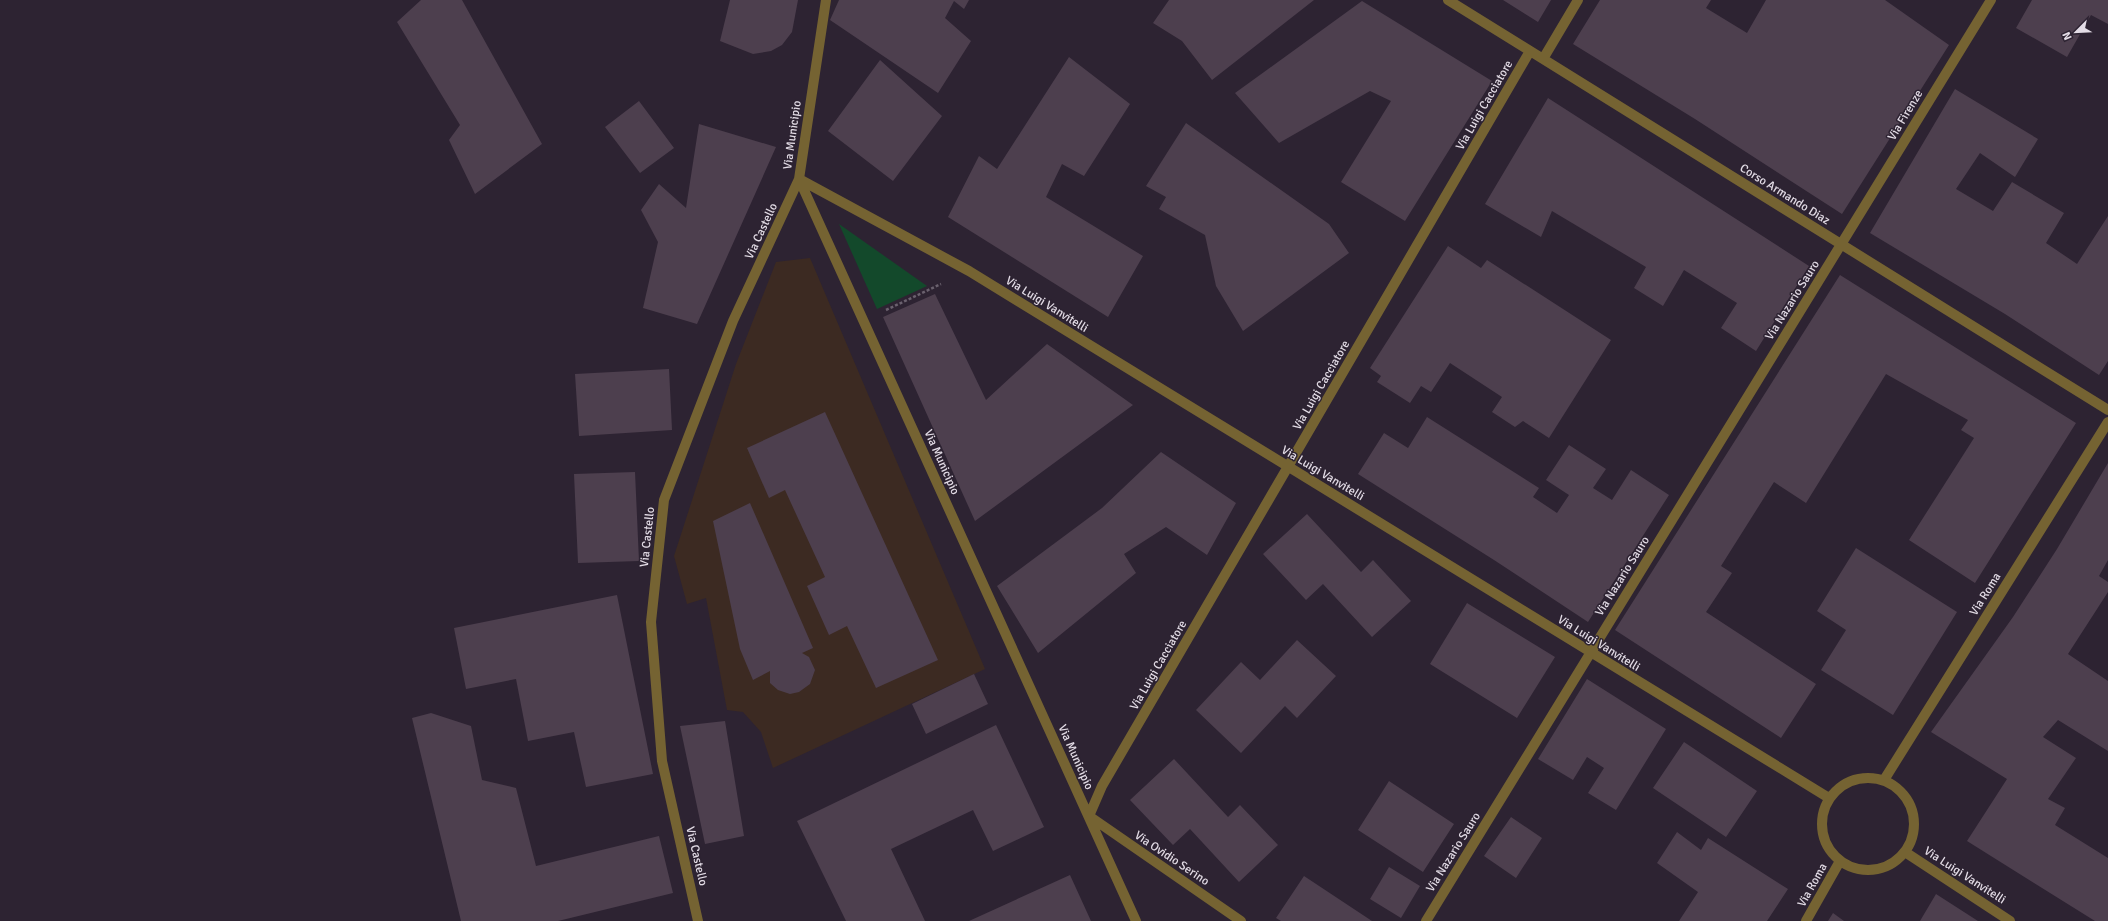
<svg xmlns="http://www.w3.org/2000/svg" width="2108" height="921" font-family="Signika,sans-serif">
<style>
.industrial{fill:#3c2a22}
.green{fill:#13492b}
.building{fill:#4d3f4e}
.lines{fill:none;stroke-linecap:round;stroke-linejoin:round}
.path{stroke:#6a616e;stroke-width:2.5;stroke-dasharray:3 2;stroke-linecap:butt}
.street{stroke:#756332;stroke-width:10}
.labels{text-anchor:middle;stroke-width:3;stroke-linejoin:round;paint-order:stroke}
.street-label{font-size:12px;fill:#e3dce6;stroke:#2d2332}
</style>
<rect width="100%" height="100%" fill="#2d2332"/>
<path class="industrial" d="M810,258L985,669L773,768L761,732L743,712L727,710L706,598L687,604L674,556L736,364L776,262Z"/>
<path class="green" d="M839,224L927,286L877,309Z"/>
<path class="building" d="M421,0H462L542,144L475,194L449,140L460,125L397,22Z
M730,0H798L792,32L782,45L771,51L753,54L720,41Z
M839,0H969L964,9L954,1L945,18L971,41L938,93L830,20Z
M1169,0H1314L1212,80L1182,41L1153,23Z
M1503,0H1551L1538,22Z
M1600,0H1711L1706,8L1747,33L1766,0H1885L1949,45L1842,214L1695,119L1573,44Z
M2032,0H2108V24L2091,15L2067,57L2016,28Z
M1362,1L1492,81L1405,221L1341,182L1391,101L1370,91L1279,143L1235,93Z
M1069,57L1130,104L1084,176L1062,164L1046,197L1143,256L1108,317L948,217L979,156L997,169Z
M880,60L942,116L893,181L828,131Z
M1955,89L2038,139L2015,177L1980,153L1956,189L1993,211L2012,182L2064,213L2046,243L2077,264L2108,216V361L2099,375L2005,314L1870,233Z
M1548,98L1809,266L1756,351L1721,328L1737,303L1684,270L1663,306L1634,288L1646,267L1552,211L1541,237L1485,204Z
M639,101L674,148L640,173L605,127Z
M1186,123L1329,224L1349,253L1243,331L1216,286L1205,235L1159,209L1166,197L1146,186Z
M699,124L776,147L697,324L643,308L658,242L641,210L659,184L686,208Z
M1448,246L1481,268L1487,260L1611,340L1549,438L1523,421L1515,427L1492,412L1502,397L1450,363L1431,392L1421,386L1410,403L1377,382L1381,376L1370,368Z
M1840,275L2076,423L1975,583L1909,540L1974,438L1961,430L1968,420L1886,374L1806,503L1774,482L1721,566L1732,573L1706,612L1816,684L1781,738L1615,630Z
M935,294L986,400L1047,344L1133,405L975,521L883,317Z
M669,369L672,430L579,436L575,374Z
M825,412L938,660L876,688L847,626L829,635L807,586L825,577L785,490L769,498L747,448Z
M1427,417L1539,488L1533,497L1557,513L1569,495L1546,480L1569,445L1606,469L1593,488L1612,500L1631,470L1669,495L1588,622L1494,560L1358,474L1384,433L1408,448Z
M1161,452L1236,503L1207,555L1166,527L1124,554L1136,573L1038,653L997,586L1102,508Z
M2108,463V560L2099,576L2108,582V592L2068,654L2108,681V751L2058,720L2043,737L2076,758L2048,799L2065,808L2055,825L2108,858V921H2095L1967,841L2007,779L1931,732L2013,617L2057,549Z
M635,472L639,561L578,563L574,474Z
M750,503L813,648L802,653L809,657L815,670L810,684L799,692L790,694L778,690L770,683V671L753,680L740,649L713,521Z
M1307,514L1361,572L1373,560L1411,601L1372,637L1323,584L1306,600L1263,554Z
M1856,548L1957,612L1893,715L1821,670L1846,630L1817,611Z
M617,595L653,774L586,787L574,732L528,741L516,679L466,689L454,628Z
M1467,603L1555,657L1517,718L1430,664Z
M1297,640L1336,676L1297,718L1285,706L1241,753L1196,710L1241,662L1260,680Z
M974,674L988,704L926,734L912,704Z
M1587,679L1666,729L1616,810L1588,793L1604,768L1587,757L1573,780L1538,759Z
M431,713L471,726L482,780L516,788L536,866L659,836L673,893L558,921H461L412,718Z
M725,721L744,836L705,844L680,726Z
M996,725L1044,827L993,851L973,810L891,849L925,921H846L797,821Z
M1684,742L1757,791L1726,837L1653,788Z
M1174,759L1228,817L1240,805L1278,845L1239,882L1190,829L1173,845L1130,800Z
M1389,781L1454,824L1423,872L1358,830Z
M1511,817L1542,838L1516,878L1484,856Z
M1677,832L1701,850L1708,838L1788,889L1767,921H1679L1698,892L1657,863Z
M1389,867L1420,886L1401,918L1370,899Z
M1070,875L1091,921H969Z
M1304,876L1372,921H1281L1276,918Z
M1936,894L1978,921H1920Z
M1833,913L1844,921H1828Z"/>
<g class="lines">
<path class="path" d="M886,310L941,284"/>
<path class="street" d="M826,0L799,179L1136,921
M1448,0L2108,410
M1543,59L1578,0
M799,179L969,271L1829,798
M1822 824a46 46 0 1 1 92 0a46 46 0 1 1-92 0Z
M1884,780L2108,422
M1905,852L2010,921
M698,921L662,761L651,622L664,500L733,321L799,179
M1241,921L1089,816L1102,786L1530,51
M1426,921L1991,0
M1806,921L1840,861"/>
</g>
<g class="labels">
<g class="street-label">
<text transform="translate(1484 105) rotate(-60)" y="4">Via Luigi Cacciatore</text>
<text transform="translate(1905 115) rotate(-59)" y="4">Via Firenze</text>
<text transform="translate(792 135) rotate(-82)" y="4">Via Municipio</text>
<text transform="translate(1785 194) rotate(32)" y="4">Corso Armando Diaz</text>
<text transform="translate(761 231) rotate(-65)" y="4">Via Castello</text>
<text transform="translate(1792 300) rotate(-58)" y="4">Via Nazario Sauro</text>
<text transform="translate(1047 304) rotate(32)" y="4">Via Luigi Vanvitelli</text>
<text transform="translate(1321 385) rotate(-60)" y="4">Via Luigi Cacciatore</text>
<text transform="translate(942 462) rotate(66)" y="4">Via Municipio</text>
<text transform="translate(1323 473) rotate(31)" y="4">Via Luigi Vanvitelli</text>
<text transform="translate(647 537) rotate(-84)" y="4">Via Castello</text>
<text transform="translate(1622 576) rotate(-58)" y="4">Via Nazario Sauro</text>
<text transform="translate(1985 594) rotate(-58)" y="4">Via Roma</text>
<text transform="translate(1599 643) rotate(32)" y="4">Via Luigi Vanvitelli</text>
<text transform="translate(1158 665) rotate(-60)" y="4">Via Luigi Cacciatore</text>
<text transform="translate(1076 757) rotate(66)" y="4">Via Municipio</text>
<text transform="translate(1453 852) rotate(-58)" y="4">Via Nazario Sauro</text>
<text transform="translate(697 856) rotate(77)" y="4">Via Castello</text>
<text transform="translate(1172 858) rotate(34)" y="4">Via Ovidio Serino</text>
<text transform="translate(1965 875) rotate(33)" y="4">Via Luigi Vanvitelli</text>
<text transform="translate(1812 885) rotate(-61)" y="4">Via Roma</text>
</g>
</g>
<g transform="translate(2076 32) rotate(246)" stroke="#2d2332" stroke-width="3" paint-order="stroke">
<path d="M0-3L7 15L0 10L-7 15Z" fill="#e3dce6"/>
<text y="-6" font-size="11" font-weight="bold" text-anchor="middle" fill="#e3dce6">N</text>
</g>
</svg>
